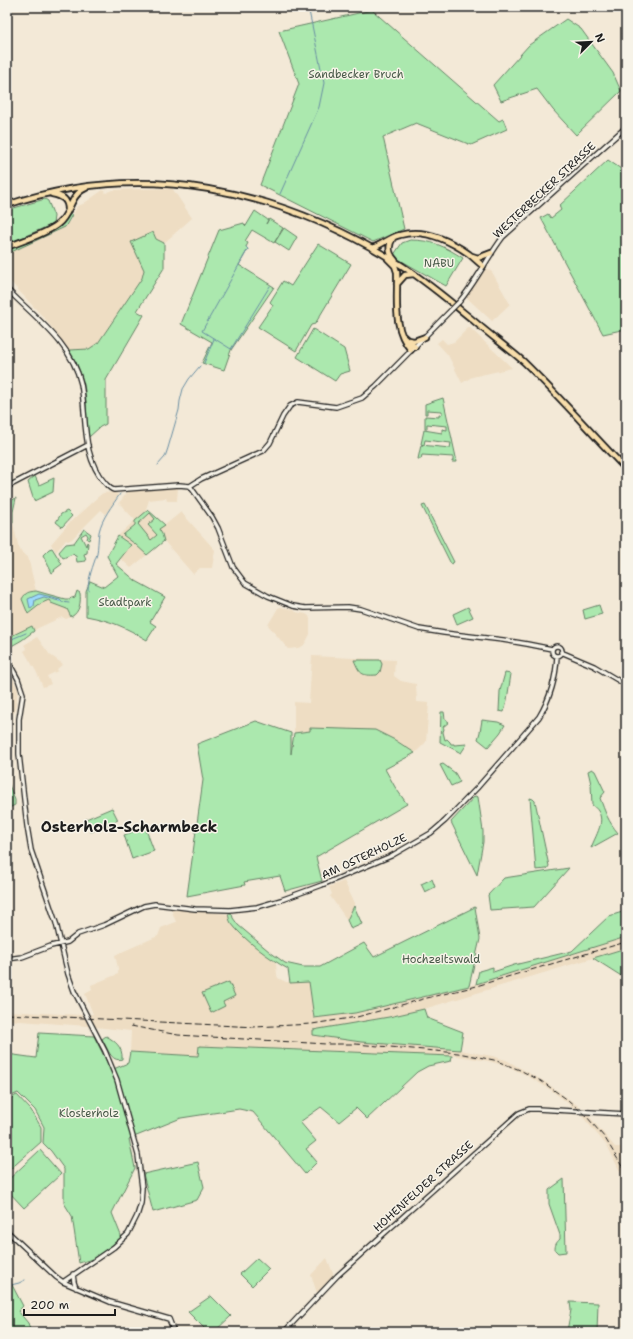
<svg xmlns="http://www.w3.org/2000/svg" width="633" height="1339" font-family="'Shantell Sans',sans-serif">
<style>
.built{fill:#eeddc3}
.green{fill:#abe8ae;stroke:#648265;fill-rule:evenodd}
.water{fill:#9cdafd;stroke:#698ea3}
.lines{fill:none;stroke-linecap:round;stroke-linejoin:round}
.stream{stroke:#698ea3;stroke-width:1}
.minor-casing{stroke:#1c1c1c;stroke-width:6}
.major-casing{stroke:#1c1c1c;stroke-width:8}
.minor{stroke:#f7f3e8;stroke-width:3.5}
.major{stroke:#f8deab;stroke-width:4.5}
.rail{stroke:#1c1c1c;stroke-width:1;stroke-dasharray:6 3;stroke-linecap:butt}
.minor-bridge-casing{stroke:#1c1c1c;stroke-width:6;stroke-linecap:butt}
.minor-bridge{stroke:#f7f3e8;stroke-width:3.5}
.labels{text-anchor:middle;stroke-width:3;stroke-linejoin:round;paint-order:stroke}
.park-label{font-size:11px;fill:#475948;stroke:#f7f3e8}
.street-label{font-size:11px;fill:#1c1c1c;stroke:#f7f3e8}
.district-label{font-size:15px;font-weight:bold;fill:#1c1c1c;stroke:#f7f3e8}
</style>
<rect width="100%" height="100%" fill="#f3e9d7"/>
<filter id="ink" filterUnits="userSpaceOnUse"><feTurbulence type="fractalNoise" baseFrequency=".025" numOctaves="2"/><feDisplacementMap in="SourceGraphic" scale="8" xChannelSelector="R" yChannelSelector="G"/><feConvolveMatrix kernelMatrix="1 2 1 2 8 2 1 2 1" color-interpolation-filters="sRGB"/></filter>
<g filter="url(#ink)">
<path class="built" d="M172,188L192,218L164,243L156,239L144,270L142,278L98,343L89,349L69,350L46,320L7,278V254L56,232L70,221L77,206L83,204L103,190L106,193L113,190Z
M486,268L492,272L510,304L492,321L466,297Z
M469,327L512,368L472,377L462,383L448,355L437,343L442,339L447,344L454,342Z
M178,487L177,501H167L166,498L149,500L146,509L165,525L181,512L215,550L212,568H200L193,574L164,541L131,568L120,558L131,545L118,536L135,520L119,503L128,491Z
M114,492L119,495L106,514L101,510L72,539L68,541L66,540L56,552L51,544L69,523L99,496L103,493Z
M13,523L18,545L21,552L28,557L36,591L27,592L29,614L42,603L49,600L51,603L67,609L71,617L66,619L62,617L38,628L34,631L32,626L7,638V524Z
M281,607L294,610L296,612L306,614L309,616L310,619V634L306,642L303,646L298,648L288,649L268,625L278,608Z
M37,637L50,655L63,664L57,669L58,671L47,676L51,684L43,687L36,671L24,651L27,649L24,645Z
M312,656L395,660L394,676L401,681L416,684L417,702L429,703L426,742L415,753L395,740L310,728V731L294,733V702L309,703Z
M7,667L18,690L15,712L9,715L7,714Z
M344,881L355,904L347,920L330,896L332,894L329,887Z
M171,909L228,914L230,921L245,937L276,963L277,975L278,978L286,982H309L314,1018L355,1013L469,986L626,937V948L424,1009L313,1035L361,1042L460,1050L492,1056L506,1060L545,1082L581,1108H574L551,1090L524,1074L506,1066L488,1061L458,1056L199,1046L198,1056L130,1052L131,1031L87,1026L7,1020V1011L81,1015L93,1014L85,994L92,990L91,985L118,974V968L115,955L158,936L161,928L176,922Z
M581,1115H588L615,1147H626V1184L608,1147Z
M327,1258L334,1276L317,1293L311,1275Z"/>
<path class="green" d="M372,10L499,121L503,119L507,129L471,145L416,123L383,137L404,229L373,242L260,185L299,84L279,31Z
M566,19L581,29L613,73L621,91L576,135L553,110L537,89L501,101L493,85L529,45Z
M608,160L624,171L626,169V329L603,334L541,218L548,214L551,218L561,210L559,206Z
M45,199L48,201L54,216L53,224L7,244V210Z
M255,211L268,220L266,224L269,219L283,228L274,243L252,230L245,241L248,243L246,247L248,249L239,265L274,287L231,350L224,370L202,363L212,342L181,324L219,230L244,223V224L246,226Z
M70,214L72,215L65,227L7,254V250C28,241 57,235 70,214Z
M284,228L297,237L289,251L275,242Z
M153,232L156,239L164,243V268L137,311L144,315L106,380V424L100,427L89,437C86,422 87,406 85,391C83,376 77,363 69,350L89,349L98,343L142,278L144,270L131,242Z
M410,240C432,240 444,246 463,258L446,286L393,256L402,243Z
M318,244L351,264L315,324L311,325L296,351L258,327L273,305L270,302L283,281L291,286Z
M313,329L344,349L350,371L340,374L335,381L297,357Z
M443,398L457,462H452V461H453V457L422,455L421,459H418L421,445L450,448L451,443L425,440L424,445L421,444L424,430L442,433V429L447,430V426L427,424V429H425V416L439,417V415H442V411L427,410V414H425V404Z
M35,476L39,485L54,478L53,492L34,501L28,482Z
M16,498L13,512V523L7,524V503Z
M425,505L454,562L451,564L422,506Z
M148,510L165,525L159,529L162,534L164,541L147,555L135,544L123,535L135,525V521ZM150,513L155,519L148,525L157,535L151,540L138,524Z
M67,511L72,516L62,527L56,522L61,514Z
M84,529L91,534L89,540L87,539L88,536L86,533L81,536L86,546L87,542L88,543L87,553L84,554L86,561L77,562L76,556H75L73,554L63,558L59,552L66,544L74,543Z
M118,536L131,545L116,564L136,581L165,597L150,622L156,626L147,640C125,627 112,621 86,616V591L90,581L104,587L118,576L107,556Z
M52,548L62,564L54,570L55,571L52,573L43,555L49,549Z
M36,591L65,599H69L75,597L77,591L80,593C81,602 80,612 71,617L67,609L51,603L49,600L42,603L28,614L22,599C26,592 28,592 36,591Z
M599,605L602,614L585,619L583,610Z
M468,607L473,617L457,624L453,614Z
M32,626L34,631L22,640L8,648L7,647V638Z
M354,660H380L382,664L380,672L377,675C361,676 360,674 354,660Z
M505,673L511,674L507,700L504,712L499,711L500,691Z
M441,712H444L445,719L449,722L443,727L444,729L443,732L445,740L447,739L450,742L451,744H454V745L467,744L461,753L440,742Z
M482,720L498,722L505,725L500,733L488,747L478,739L480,732Z
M256,721L291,733V754L294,733L310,731V728L375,730L395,740L415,753L385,769L395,787L407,804L316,857L322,881L285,891L280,876L244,882L245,885L187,896L203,780L197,744Z
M443,764L455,773L460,782L451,786L440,765Z
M592,769L595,771L605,792L600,798C605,812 608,821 618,833L591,848C597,832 609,817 592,805L591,784L588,771Z
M7,780L15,800V805L7,809Z
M475,796L478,797L483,831V842L477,875L451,822Z
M530,798L533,799L535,801L549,866L547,869L536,870Z
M112,808L118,820L91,832L86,819Z
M145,827L154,851L132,859L124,835Z
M569,868L534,907L490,910L488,895L504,878Z
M432,879L435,887L425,892L421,884Z
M354,906L362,924L351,929L347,920Z
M475,907L480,939L469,986L355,1013L314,1018L309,982L290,983L288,969C270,959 244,940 231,923C229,920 229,917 228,914H232L233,918L238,925L270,952L285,963L303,967H320L364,943L374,957Z
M626,911V937L476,984L479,971L493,967V972L514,965L572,951L609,916Z
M626,948V979L593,958Z
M229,982L235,996L223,1002L225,1006L211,1013L202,993Z
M424,1009L427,1018L463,1032L460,1050L361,1042L313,1035V1030L389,1017Z
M39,1033L94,1036L111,1070L128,1063L130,1052L198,1056L199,1046L452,1056L451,1061L428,1066L417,1072L367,1119L356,1108L339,1122L321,1107L300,1122L316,1141L306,1149L317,1162L305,1174L253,1112L239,1109L181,1118L129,1139L135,1168L112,1213L122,1238L96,1258L79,1263L72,1216L64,1203V1169L51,1151L43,1143L44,1127L35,1110L18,1093L7,1098V1054L36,1058Z
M106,1036C115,1041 123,1047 122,1059C111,1063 107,1047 102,1039Z
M17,1095L31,1110L41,1127V1142L7,1172V1100Z
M40,1150L61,1174L24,1208L7,1190V1181Z
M198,1162L204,1187L197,1200L153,1212L143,1174Z
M564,1179L566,1252L558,1253L555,1250C555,1245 556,1243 560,1239V1235L549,1204V1190Z
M257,1258L269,1269L252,1286L240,1274Z
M7,1279L12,1285L23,1306L18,1311L28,1323L31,1332H7Z
M211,1296L231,1316L214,1332H208L188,1312Z
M570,1302L598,1303L597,1332H572L567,1331L571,1310Z"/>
<path class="water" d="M39,594L60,599L63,602L44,597L35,600L34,606L30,608L28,599Z"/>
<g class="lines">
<path class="stream" d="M280,194L319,107L324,83L309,11L310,7
M246,247L248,249L202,331L231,349L270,286
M204,363L214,339
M158,465L165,457L168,448L179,410L180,401L183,389L189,379L200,366
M88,590C88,578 93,566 97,554C98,547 98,540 99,532C102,518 112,506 120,494
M62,602L69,603
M7,641L26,633
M7,1286L19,1283L25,1280"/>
<g class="minor-casing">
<path id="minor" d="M7,289C34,317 72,343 81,384C87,417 81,456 105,483C108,486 110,489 114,490L179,485L190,486
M459,302C476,282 487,258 503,237L626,127
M190,486L212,517L218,528L233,567L245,583L268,596L293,606L305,608L348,607L361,609L419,629L444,633L503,640L527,644L552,649
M190,486L201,479L263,451L270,443L283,416L290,406L298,402L336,407L362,398L376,386L451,310
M7,487L88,445
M552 651a5 5 0 1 1 10 0a5 5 0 1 1-10 0Z
M561,652L594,666L626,685
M7,659L18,679L23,694L19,719V754L27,826L31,850L56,923L68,974L74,991L105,1051L117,1080L138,1155L142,1188L141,1203L137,1216L128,1234L114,1247L63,1282
M7,959L22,957L51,946L68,942L78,934L104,925L144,906L155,904L195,909L230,910L257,907L281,900L322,885L391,856L431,833L445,821L477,788L539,717C551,697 556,679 557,656
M7,1231L56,1277L63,1282L110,1302L169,1319L174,1332
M73,1274L74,1282L76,1288
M284,1332L337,1276L359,1256L519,1113L529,1109H537L626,1114"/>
</g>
<g class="major-casing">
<path id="major" d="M52,194C62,196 68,199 68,210
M7,205C143,159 277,189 396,262C424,279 449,301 474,321C490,335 508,348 524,362C559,396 592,434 626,469
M393,238C388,246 388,253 395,260
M7,247C22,241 46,234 58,224C71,214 70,194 86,188
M372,248C382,245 390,237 400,235C425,228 449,240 469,254C474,258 478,262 483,266
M472,256L478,258L491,253
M388,259L395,266L397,272C398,299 392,329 411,350
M397,284L405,275L414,274
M403,336L415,347
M408,340L414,341L425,337"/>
</g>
<use href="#minor" class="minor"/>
<use href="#major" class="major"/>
<path class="rail" d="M7,1014L255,1027L312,1024L357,1017L427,998L473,987L626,942
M131,1026L178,1035L326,1044H356L458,1053L494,1060L520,1070L541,1081L568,1100L587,1117L605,1138L626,1173"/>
<g class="minor-bridge-casing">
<path id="minor-bridge" d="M451,310L459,302"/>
</g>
<use href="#minor-bridge" class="minor-bridge"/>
</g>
</g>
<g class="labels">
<g class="park-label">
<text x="356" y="78">Sandbecker Bruch</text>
<text x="439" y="267">NABU</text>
<text x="125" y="606">Stadtpark</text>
<text x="441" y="963">Hochzeitswald</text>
<text x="89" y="1117">Klosterholz</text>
</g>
<g class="street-label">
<text transform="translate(544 190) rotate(-43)" y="4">WESTERBECKER STRASSE</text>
<text transform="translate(364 856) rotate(-25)" y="4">AM OSTERHOLZE</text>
<text transform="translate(423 1186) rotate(-42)" y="4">HOHENFELDER STRASSE</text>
</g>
<g class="district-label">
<text x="129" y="832">Osterholz-Scharmbeck</text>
</g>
</g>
<rect width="633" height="1339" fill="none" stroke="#f7f3e8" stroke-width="24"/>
<rect x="12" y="12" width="609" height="1315" fill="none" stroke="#1c1c1c" stroke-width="1.5" filter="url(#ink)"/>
<g transform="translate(591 42) rotate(66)" stroke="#f7f3e8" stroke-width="3" paint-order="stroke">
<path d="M0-3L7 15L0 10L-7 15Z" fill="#1c1c1c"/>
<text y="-6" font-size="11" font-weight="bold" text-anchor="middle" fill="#1c1c1c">N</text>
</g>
<path d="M24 1309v6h91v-6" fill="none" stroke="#1c1c1c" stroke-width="2"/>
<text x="30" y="1309" font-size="12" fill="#1c1c1c" stroke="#f7f3e8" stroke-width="3" paint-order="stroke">200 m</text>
</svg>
